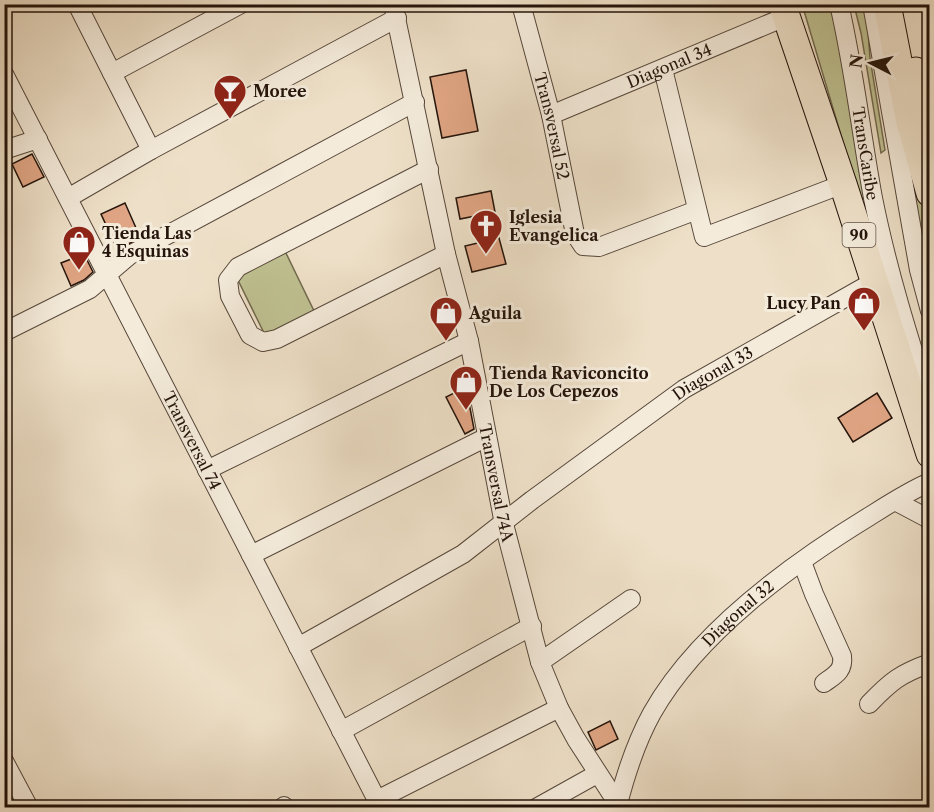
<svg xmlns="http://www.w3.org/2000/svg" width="934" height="812" font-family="'Libre Caslon Text',serif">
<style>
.green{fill:#bfc192;stroke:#726a4e;stroke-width:1.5}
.building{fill:#e0a584;stroke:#24140b;stroke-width:1.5}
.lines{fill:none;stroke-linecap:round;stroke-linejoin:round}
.minor-casing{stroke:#56473a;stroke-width:20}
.highway-casing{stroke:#24140b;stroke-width:29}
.minor{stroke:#f4ebdb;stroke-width:18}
.highway{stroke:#eee0c8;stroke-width:27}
.labels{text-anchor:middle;stroke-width:6;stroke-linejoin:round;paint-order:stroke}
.shield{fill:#f4ebdb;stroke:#625449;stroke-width:1.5}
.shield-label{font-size:15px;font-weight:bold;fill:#24140b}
.street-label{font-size:16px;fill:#24140b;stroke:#f4ebdb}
.poi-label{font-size:16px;font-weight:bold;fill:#24140b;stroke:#f4ebdb;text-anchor:start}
</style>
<rect width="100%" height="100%" fill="#eee0c8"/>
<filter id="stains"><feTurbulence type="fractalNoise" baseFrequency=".00333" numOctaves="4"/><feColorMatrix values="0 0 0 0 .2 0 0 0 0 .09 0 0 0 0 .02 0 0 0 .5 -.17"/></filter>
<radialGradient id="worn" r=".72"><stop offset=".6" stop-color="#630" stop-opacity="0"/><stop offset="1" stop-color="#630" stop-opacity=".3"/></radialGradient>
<path class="green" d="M802,4L830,5L841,40L867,196L860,199Z
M854,5H866L870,58L885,150L881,153L861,33Z
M905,145L929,223V281Z
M284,249L315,313L266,337L235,274Z"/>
<path class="building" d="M466,70L478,131L442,138L430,77Z
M32,154L44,177L23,187L12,164Z
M491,191L495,212L460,219L456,198Z
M125,203L140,237L118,251L101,214Z
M499,238L506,264L472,272L465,246Z
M84,254L93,272L84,280L71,286L61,263Z
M466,387L474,429L465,434L446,397Z
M877,393L892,418L853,442L838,418Z
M610,721L618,739L596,750L588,732Z"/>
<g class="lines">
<g class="minor-casing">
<g id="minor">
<path d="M77,4L151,150"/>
<path id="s1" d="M393,4L446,254L469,341L504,524L540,662L559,708L576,739L618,804"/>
<path id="s2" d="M521,4L551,115L575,234L583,246L599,247L697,210"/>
<path id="s3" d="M839,4C854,68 861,133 873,198C887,268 908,336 930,404"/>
<path d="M872,4L919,270L930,311"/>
<path d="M663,69L704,237L843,184"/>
<path d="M112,73L241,4"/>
<path id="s4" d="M4,74L381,808"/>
<path id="s5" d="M551,115L785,17L783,6"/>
<path d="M4,150L38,139"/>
<path d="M429,169L238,267L228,280L230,296L250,335L263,342L277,339L446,254"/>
<path d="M68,198L151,150L397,18"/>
<path d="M4,332L90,289L130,255L415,102"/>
<path d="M207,470L469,341"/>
<path d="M895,501L929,519L930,522"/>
<path d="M251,555L487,437"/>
<path d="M802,562L814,594L842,656C844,671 835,675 824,683"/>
<path id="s6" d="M298,647L463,554L532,500L684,389L873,282"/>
<path d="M540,662L631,599"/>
<path d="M869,704C891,681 900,674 930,663"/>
<path d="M341,731L532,626"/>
<path d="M4,761L29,808"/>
<path d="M377,800L559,708"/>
<path d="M282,808L284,806"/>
<path d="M536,808L597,774"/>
<path id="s7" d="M617,808C625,776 636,742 652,713C697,633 793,563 870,516C889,504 909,491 930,482"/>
</g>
</g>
<g class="highway-casing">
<path id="highway" d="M782,4L843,184L930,454
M887,4L910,122L930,193
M916,71L930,119"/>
</g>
<use href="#minor" class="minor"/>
<use href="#highway" class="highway"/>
</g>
<defs>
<g id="bar-pin" transform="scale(1.725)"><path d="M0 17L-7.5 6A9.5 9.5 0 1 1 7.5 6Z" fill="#8f2418" stroke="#f4ebdb"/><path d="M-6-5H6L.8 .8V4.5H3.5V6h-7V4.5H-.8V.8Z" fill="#fff"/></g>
<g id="church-pin" transform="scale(1.725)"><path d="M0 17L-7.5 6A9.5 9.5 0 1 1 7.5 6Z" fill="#8f2418" stroke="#f4ebdb"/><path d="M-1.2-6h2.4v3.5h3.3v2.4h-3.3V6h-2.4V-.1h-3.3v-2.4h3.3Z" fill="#fff"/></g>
<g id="shop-pin" transform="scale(1.725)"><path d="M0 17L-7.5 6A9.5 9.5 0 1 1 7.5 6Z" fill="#8f2418" stroke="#f4ebdb"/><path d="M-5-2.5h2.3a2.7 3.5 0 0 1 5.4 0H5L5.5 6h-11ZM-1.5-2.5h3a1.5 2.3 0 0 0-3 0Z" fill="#fff"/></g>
</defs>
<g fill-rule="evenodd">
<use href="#bar-pin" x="230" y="91"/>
<use href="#church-pin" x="486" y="226"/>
<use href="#shop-pin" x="79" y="242"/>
<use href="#shop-pin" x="864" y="303"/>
<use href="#shop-pin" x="446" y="313"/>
<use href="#shop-pin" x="466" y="382"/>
</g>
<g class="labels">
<rect class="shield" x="842.5" y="223" width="33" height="24" rx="4.5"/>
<g class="shield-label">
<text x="859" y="240">90</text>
</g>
<g class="street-label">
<text dy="6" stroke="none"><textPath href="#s5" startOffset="128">Diagonal 34</textPath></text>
<text dy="6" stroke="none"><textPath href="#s2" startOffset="126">Transversal 52</textPath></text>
<text dy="6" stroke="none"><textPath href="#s3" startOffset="152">TransCaribe</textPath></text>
<text dy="6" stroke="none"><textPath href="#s6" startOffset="498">Diagonal 33</textPath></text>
<text dy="6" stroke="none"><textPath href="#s4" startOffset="412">Transversal 74</textPath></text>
<text dy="6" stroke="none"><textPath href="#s1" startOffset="490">Transversal 74A</textPath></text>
<text dy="6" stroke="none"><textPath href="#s7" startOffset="234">Diagonal 32</textPath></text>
</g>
<g class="poi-label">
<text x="253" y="97">Moree</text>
<text x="509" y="223">Iglesia<tspan x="509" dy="18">Evangelica</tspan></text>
<text x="102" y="239">Tienda Las<tspan x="102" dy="18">4 Esquinas</tspan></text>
<text x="841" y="309" text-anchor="end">Lucy Pan</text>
<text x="469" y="319">Aguila</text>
<text x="489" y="379">Tienda Raviconcito<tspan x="489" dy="18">De Los Cepezos</tspan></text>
</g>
</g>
<rect width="934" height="812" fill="none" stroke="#eee0c8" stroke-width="24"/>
<rect x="6" y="6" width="922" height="800" fill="none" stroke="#24140b" stroke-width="3"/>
<rect x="12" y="12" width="910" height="788" fill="none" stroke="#24140b" stroke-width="1.5"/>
<g transform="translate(871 63) rotate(277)" stroke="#f4ebdb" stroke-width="4.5" paint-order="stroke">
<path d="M0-4.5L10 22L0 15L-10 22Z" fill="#24140b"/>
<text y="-9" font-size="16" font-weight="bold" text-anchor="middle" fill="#24140b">N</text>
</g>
<rect width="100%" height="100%" filter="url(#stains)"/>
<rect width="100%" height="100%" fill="url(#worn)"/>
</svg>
